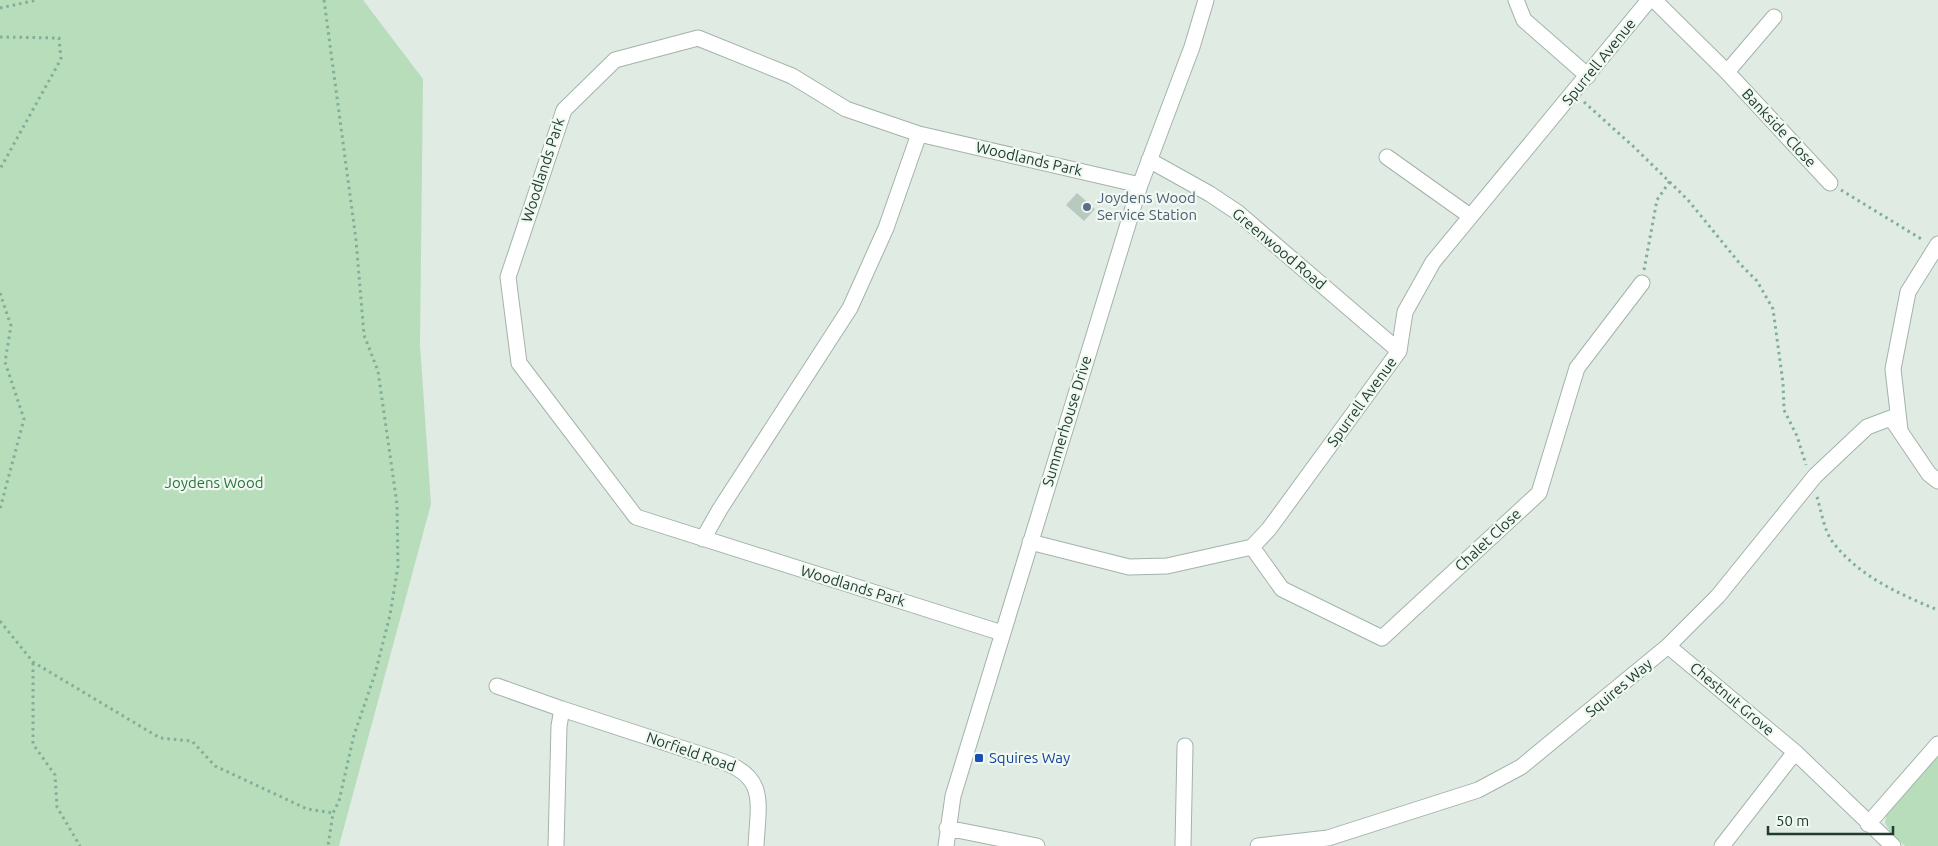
<svg xmlns="http://www.w3.org/2000/svg" width="1938" height="846" font-family="Ubuntu,sans-serif">
<style>
.green{fill:#b8ddbb}
.building{fill:#b8c9bf}
.lines{fill:none;stroke-linecap:round;stroke-linejoin:round}
.minor-casing{stroke:#a3b3aa;stroke-width:17}
.path{stroke:#7faf98;stroke-width:3;stroke-dasharray:2.5 4;stroke-linecap:butt}
.minor{stroke:#fff;stroke-width:15}
.service-dot{fill:#5c6f8a;stroke:#f0f8f2;stroke-width:2}
.transit-dot{fill:#1a4fb4;stroke:#f0f8f2;stroke-width:2}
.labels{text-anchor:middle;stroke-width:4.5;stroke-linejoin:round;paint-order:stroke}
.street-label{font-size:15px;fill:#203c2f;stroke:#f0f8f2}
.service-label{font-size:15px;fill:#4e5e75;stroke:#f0f8f2;text-anchor:start}
.park-label{font-size:15px;fill:#2a7339;stroke:#f0f8f2}
.transit-label{font-size:15px;fill:#164399;stroke:#f0f8f2;text-anchor:start}
</style>
<rect width="100%" height="100%" fill="#e0ebe4"/>
<path class="green" d="M0,0H363L423,79L420,345L431,504L339,846H0Z
M1938,754V846H1905L1891,833L1885,823L1887,812Z"/>
<path class="building" d="M1077,193L1095,209L1084,221L1066,205Z"/>
<g class="lines">
<g class="minor-casing">
<path id="minor" d="M1516,0L1524,20L1588,76
M1654,0L1727,72L1830,183
M1727,72L1774,17
M919,134L846,109L792,76L698,38L615,60L564,110L508,277L519,363L636,517L1002,633
M1387,157L1470,216
M1149,160L1210,194L1237,212L1399,351
M1900,430L1893,369L1908,292L1938,244
M703,539L720,509L850,308L886,228L919,134L1140,185
M1030,542L1129,567L1167,566L1252,547L1269,529L1399,351L1405,312L1433,262L1649,0
M1252,547L1282,589L1382,638L1539,493L1577,368L1642,283
M1668,646L1795,752L1893,846
M497,686L562,709
M1868,824L1938,744
M947,828L1037,846
M556,846L559,726L562,709L721,761C768,777 758,804 756,846
M946,846L953,796L1140,185L1192,47L1206,0
M1183,846L1185,746
M1258,846L1328,838L1478,790L1521,767L1668,646L1718,596L1815,476L1867,427L1891,418L1929,474L1938,481
M1722,846L1795,752"/>
</g>
<path class="path" d="M324,0L356,240L364,335L378,371L397,504L398,566L390,615L375,674L354,735L339,801L333,813L328,846
M0,8L37,0
M0,37L59,38L61,59L0,169
M1584,102L1634,147L1688,200L1741,265L1757,281L1773,309L1783,383L1784,410L1797,436L1806,465
M1841,190L1923,240
M1644,270L1657,200L1670,181
M0,293L11,326L5,362L24,419L0,509
M1817,497C1821,510 1824,530 1832,541C1858,576 1899,594 1938,610
M0,621L33,662L160,738L192,741L215,766L307,809L333,813
M33,663V744L55,775L57,807L80,846"/>
<use href="#minor" class="minor"/>
</g>
<circle class="service-dot" cx="1087" cy="207" r="5"/>
<rect class="transit-dot" x="974" y="753" width="10" height="10" rx="2.5"/>
<g class="labels">
<g class="street-label">
<text transform="translate(1599 62) rotate(-51)" y="5">Spurrell Avenue</text>
<text transform="translate(1779 128) rotate(47)" y="5">Bankside Close</text>
<text transform="translate(1029 159) rotate(13)" y="5">Woodlands Park</text>
<text transform="translate(543 170) rotate(-72)" y="5">Woodlands Park</text>
<text transform="translate(1279 249) rotate(40)" y="5">Greenwood Road</text>
<text transform="translate(1362 402) rotate(-54)" y="5">Spurrell Avenue</text>
<text transform="translate(1067 421) rotate(-73)" y="5">Summerhouse Drive</text>
<text transform="translate(1488 540) rotate(-43)" y="5">Chalet Close</text>
<text transform="translate(853 586) rotate(17)" y="5">Woodlands Park</text>
<text transform="translate(1619 688) rotate(-40)" y="5">Squires Way</text>
<text transform="translate(1732 699) rotate(40)" y="5">Chestnut Grove</text>
<text transform="translate(691 752) rotate(19)" y="5">Norfield Road</text>
</g>
<g class="service-label">
<text x="1097" y="203">Joydens Wood<tspan x="1097" dy="17">Service Station</tspan></text>
</g>
<g class="park-label">
<text x="214" y="488">Joydens Wood</text>
</g>
<g class="transit-label">
<text x="989" y="763">Squires Way</text>
</g>
</g>
<path d="M1768 826v8h125v-8" fill="none" stroke="#203c2f" stroke-width="2.5"/>
<text x="1776" y="826" font-size="15" fill="#203c2f" stroke="#f0f8f2" stroke-width="4" paint-order="stroke">50 m</text>
</svg>
